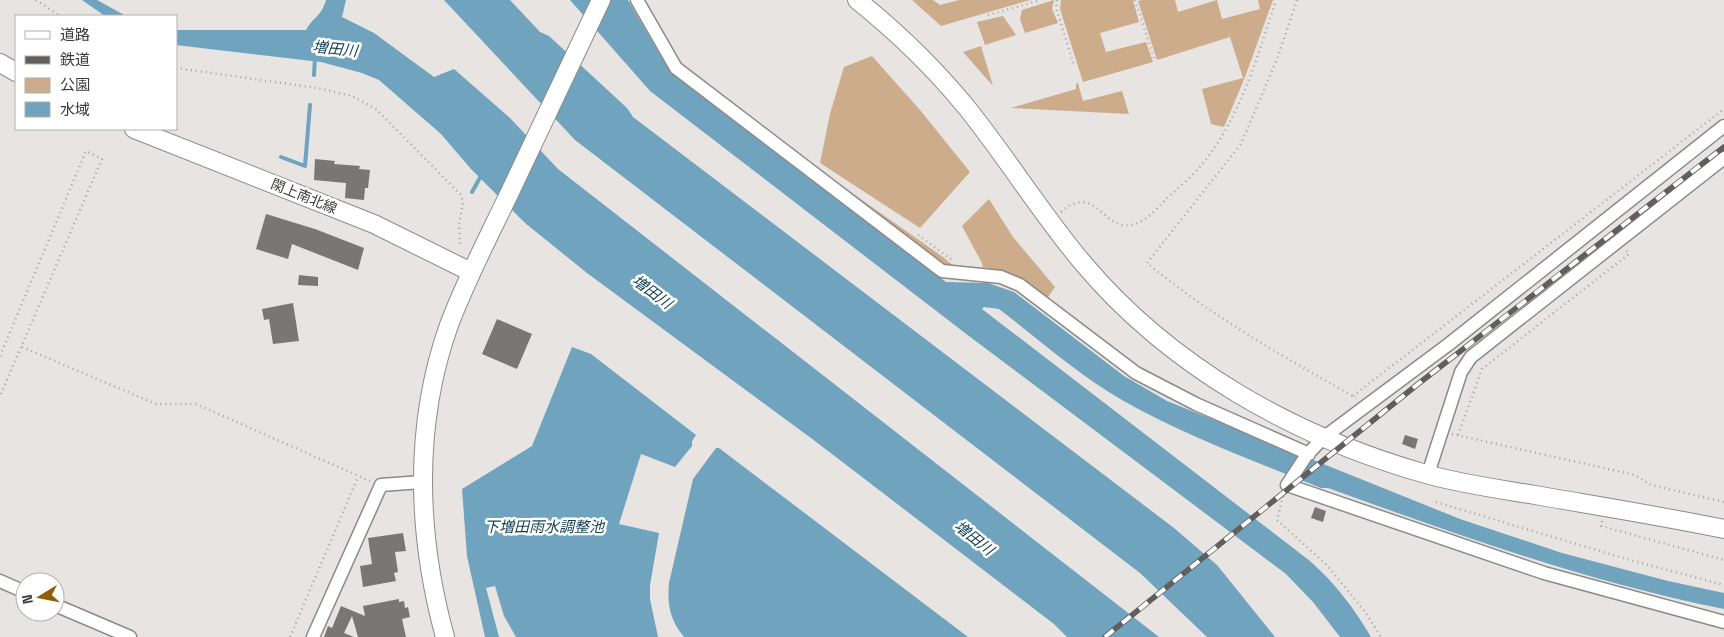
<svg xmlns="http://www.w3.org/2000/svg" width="1724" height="637" font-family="'Space Grotesk','Noto Sans JP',sans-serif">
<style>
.green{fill:#ccac8b}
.water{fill:#6fa3be}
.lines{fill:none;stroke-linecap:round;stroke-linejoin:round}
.stream{stroke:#6fa3be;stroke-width:4}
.building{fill:#797774}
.street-casing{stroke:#8c8a87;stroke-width:15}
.secondary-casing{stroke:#8c8a87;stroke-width:20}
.path{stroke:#a6a4a2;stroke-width:2.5;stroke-dasharray:1 4;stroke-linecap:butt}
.street{stroke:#fff;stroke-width:12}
.secondary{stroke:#fff;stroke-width:18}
.rail-casing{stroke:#615f5d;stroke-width:5.5}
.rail{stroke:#fff;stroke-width:4;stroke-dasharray:11;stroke-linecap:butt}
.labels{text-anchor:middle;stroke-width:5;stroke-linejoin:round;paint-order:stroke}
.street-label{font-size:14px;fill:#3b3a38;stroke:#fff}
.water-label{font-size:15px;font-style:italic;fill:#113e52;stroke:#fff}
</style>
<rect width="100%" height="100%" fill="#e7e4e2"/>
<path class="green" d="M912,0H933L940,5L959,0H1030L941,26Z
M1054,0L1052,9L1058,23L1025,33L1020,19L1022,10Z
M1061,0H1133L1139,22L1100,33L1106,52L1146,42L1153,62L1083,82L1060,9Z
M1142,0H1175L1178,12L1217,0L1222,19L1260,9L1258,0H1273L1245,77L1224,127L1211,124L1202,89L1243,78L1230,37L1157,60L1138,1Z
M1003,16L1016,35L985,45L977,22Z
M981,46L993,86L963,52Z
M872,56L920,110L970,172L920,228L820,163L830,114L844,67Z
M1078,83L1083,101L1122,91L1129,114L1011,108L1076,89V84Z
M815,167L943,257L955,267L946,268Z
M989,199L1013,237L1055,287L1046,300C1023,282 1011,272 982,267L983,265L962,226Z"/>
<path class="water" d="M82,0H97L126,16H105Z
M326,0H346L342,17L374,33L434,77L454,69L510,118L558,169L1159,637H1067L1054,624L815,441L587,273L525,223L471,169L441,134L379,80L362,73L321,62L176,45V30H306C314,16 321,17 326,0Z
M444,0H510L540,32L549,36L627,108L633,117L1174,528L1217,565L1275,637H1207L1140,573L575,140Z
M570,0H628L669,70L946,282L988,283L1014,292L1124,376L1167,401L1460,519L1562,553L1668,581L1724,593V609C1588,582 1458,535 1328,488H1321C1254,461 1185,436 1122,400C1081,377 1037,338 999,309L984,307L982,309L1310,561C1335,583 1354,608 1371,637H1340L1313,602L1286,574L965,333L650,91Z
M572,347L591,354L696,435L692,441V446L675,467L641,454L619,524L659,533L650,585V599L658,637H516L504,616L495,586L486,588L499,637H485L467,556L462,489L532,446Z
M716,448H719L968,637H684C670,620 667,605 669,583L693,479Z"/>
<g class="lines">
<path class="stream" d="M314,75L315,57
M281,157L305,166L310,105
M472,192L482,174"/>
</g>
<path class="building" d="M315,159L335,161L334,164L360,166L359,169L370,170L368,188H365L364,200L345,198L346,183L314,180Z
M266,214L315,229L364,248L358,270L292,244L288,259L256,249Z
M299,275L318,277V286L298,285Z
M293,303L299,341L273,344L269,319L264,320L262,309Z
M497,319L532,334L517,369L482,354Z
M1405,435L1418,439L1415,449L1402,444Z
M1315,507L1326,511L1323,522L1311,518Z
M403,533L406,551L395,552L398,572L394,573L396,581L363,587L360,566L372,564L368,538Z
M399,599V602L404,601L405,608L408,607L410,617L402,619L406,637H358L352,616L344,633L354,637H324L328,626L332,628L341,606L365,616L363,606Z"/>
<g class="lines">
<g class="street-casing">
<path id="street" d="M637,0L676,68L942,271L1001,277L1020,285L1136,373L1196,404L1309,454
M1724,126L1449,344L1323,438L1306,456L1287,485L1544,573L1724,622
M1428,474L1461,372L1471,357L1724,158
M0,581L25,592
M55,605L130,637
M313,637L381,485L422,482"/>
</g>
<g class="secondary-casing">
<path id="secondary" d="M857,0C897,32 935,69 967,108C1007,158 1041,213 1082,262C1170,367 1295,437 1426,474C1461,484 1499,489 1535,495C1598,506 1661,516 1724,529
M0,63L16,72
M134,129L374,224L471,272
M445,637C417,535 413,426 449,325C466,280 488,238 509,194C540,130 570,65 601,0"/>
</g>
<path class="path" d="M36,0L60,16
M1057,0L1056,8L1074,65
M1135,0L1154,58
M1297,0L1277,59L1241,144L1147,263C1214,318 1281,355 1356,398
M988,15L1041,0
M176,68L317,88L352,96L376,109L461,195L463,202L459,224L460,246
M1061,212C1095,182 1104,231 1131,225C1146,222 1157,209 1167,198C1179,187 1193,176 1203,163C1240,118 1258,55 1276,0
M918,235L952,260
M22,347L156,404H196L370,481
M0,356L86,151L102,159L0,396
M1353,396L1724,109
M1452,434L1635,475L1651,485L1724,502
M1458,435L1482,369L1629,254L1625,249
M1283,496L1277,520L1327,565L1366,613L1381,637
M1436,502L1630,560L1724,585
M1602,521L1601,526L1724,560
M290,637L358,477"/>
<use href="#street" class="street"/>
<use href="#secondary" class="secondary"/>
<g class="rail-casing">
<path id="rail" d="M1105,637L1418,384L1724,147"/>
</g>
<use href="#rail" class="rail"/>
</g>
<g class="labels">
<g class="street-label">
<text transform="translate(304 196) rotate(22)" y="5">閖上南北線</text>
</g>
<g class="water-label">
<text transform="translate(335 49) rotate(6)" y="5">増田川</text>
<text transform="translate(652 292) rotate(37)" y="5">増田川</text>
<text x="544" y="532">下増田雨水調整池</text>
<text transform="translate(974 538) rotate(39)" y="5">増田川</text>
</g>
</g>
<rect x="15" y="15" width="162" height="115" fill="#ffffff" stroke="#b1b0af"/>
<rect x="25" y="31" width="25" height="8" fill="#ffffff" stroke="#b1b0af"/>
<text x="60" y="40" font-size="15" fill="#3b3a38">道路</text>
<rect x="25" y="56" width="25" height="8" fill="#615f5d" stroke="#b1b0af"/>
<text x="60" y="65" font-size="15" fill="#3b3a38">鉄道</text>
<rect x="25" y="78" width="25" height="15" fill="#ccac8b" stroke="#b1b0af"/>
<text x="60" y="90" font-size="15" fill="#3b3a38">公園</text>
<rect x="25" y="102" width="25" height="15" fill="#6fa3be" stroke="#b1b0af"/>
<text x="60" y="115" font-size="15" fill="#3b3a38">水域</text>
<g transform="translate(40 597) rotate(260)"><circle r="24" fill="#ffffff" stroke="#b1b0af"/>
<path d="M0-4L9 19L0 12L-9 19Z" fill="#8f5f0a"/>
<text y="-8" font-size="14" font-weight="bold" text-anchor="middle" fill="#3b3a38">N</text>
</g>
</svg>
